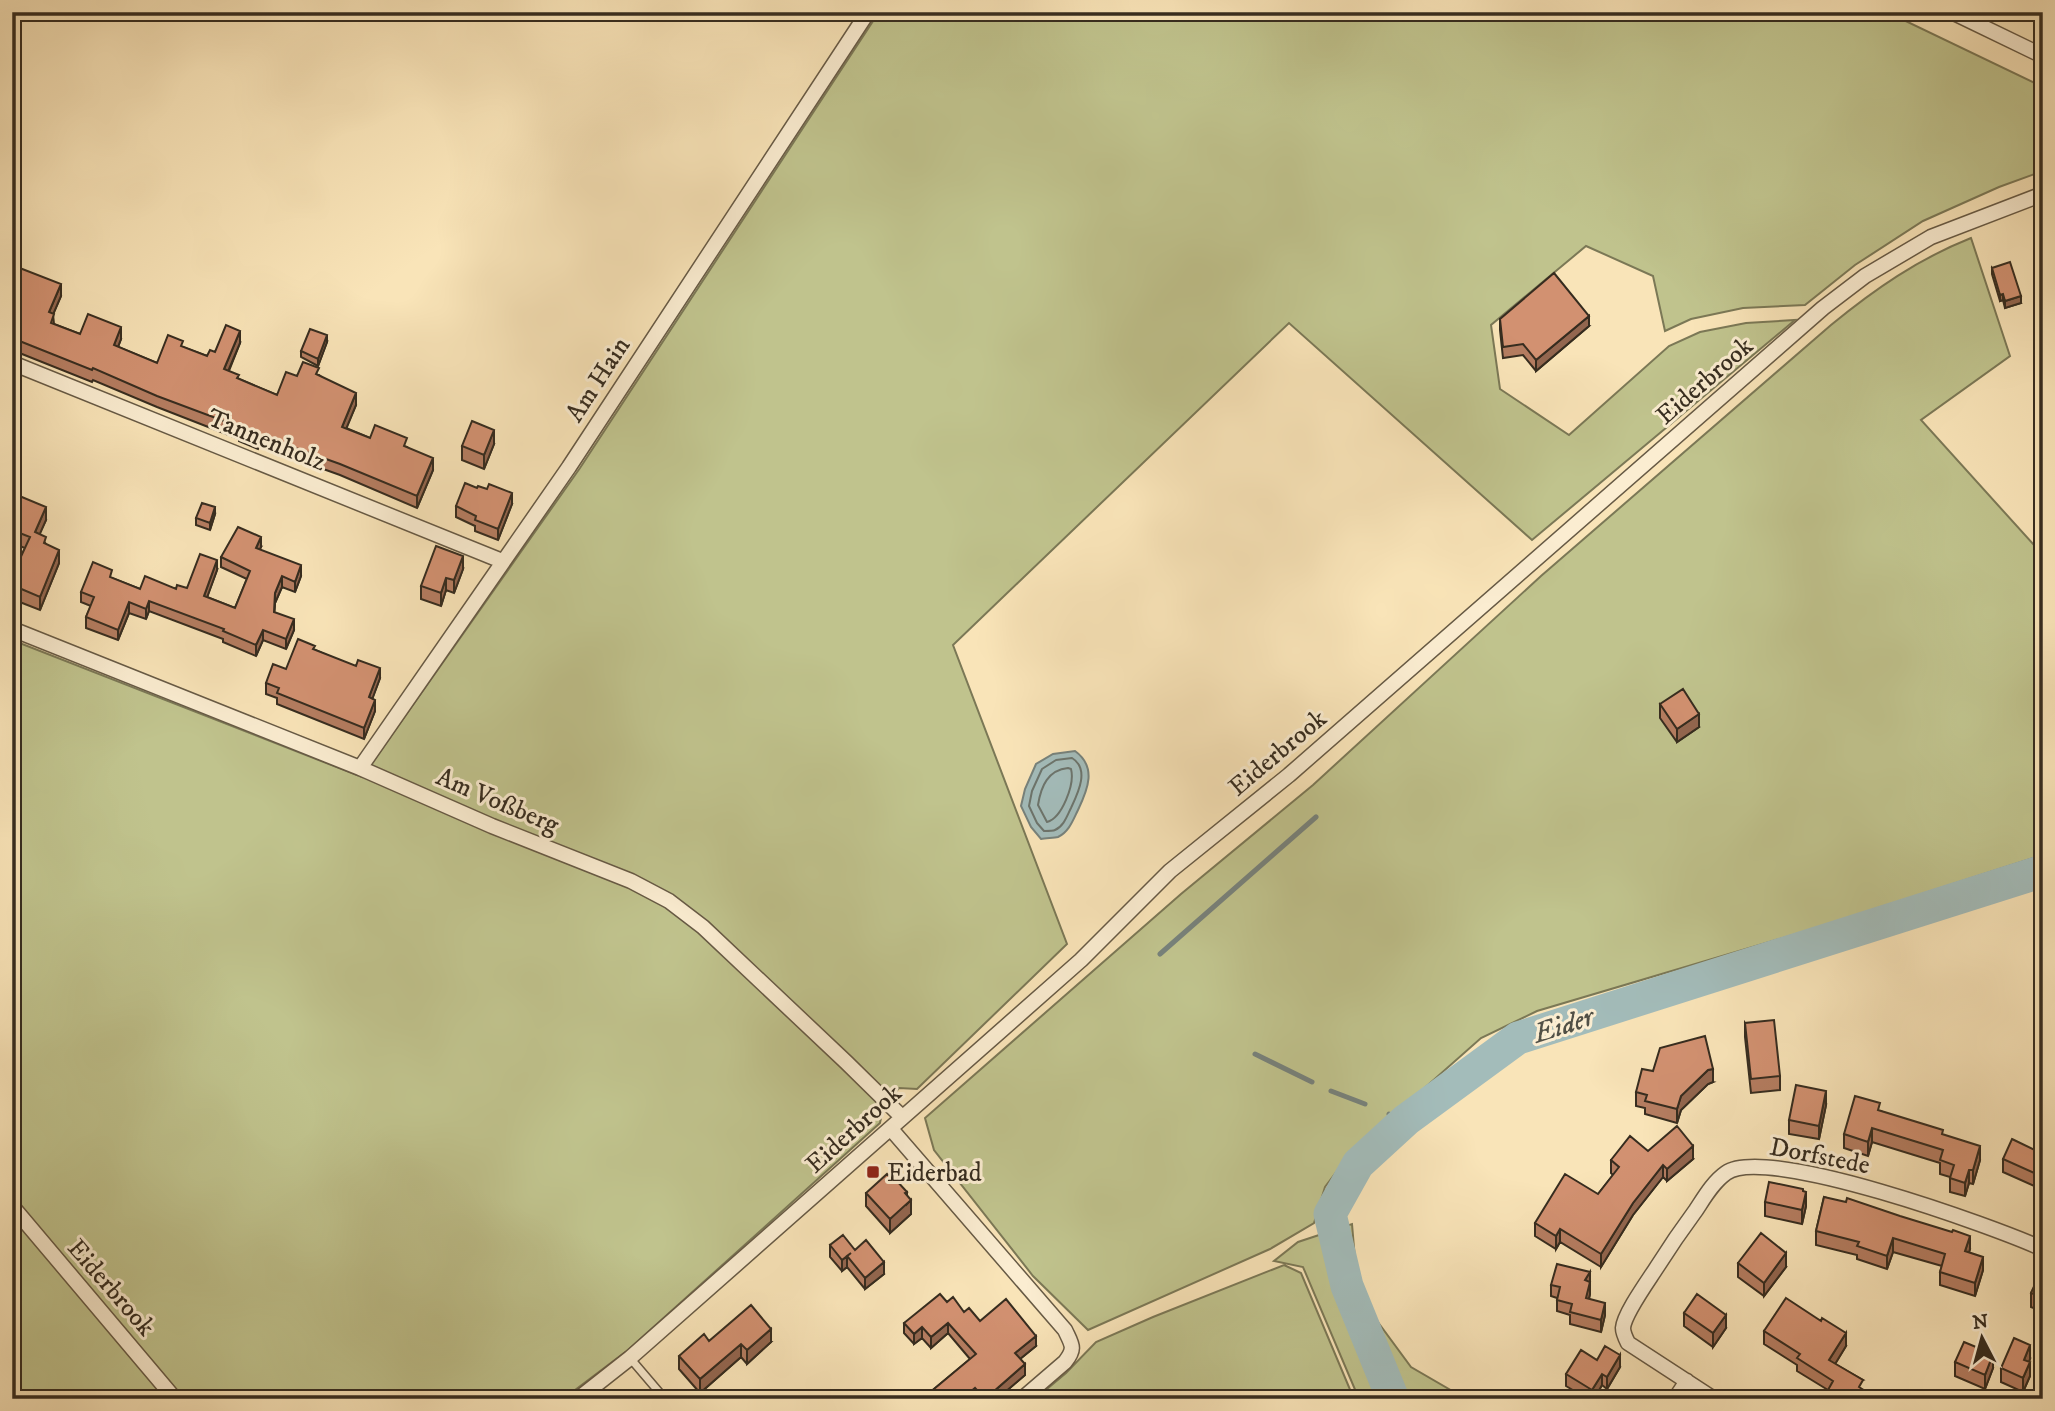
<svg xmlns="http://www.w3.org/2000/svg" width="2055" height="1411" font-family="'IM FELL DW Pica',serif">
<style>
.green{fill:#c0c38d;stroke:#7b7856;stroke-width:2}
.water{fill:#a3bcba;stroke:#77827c;stroke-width:2}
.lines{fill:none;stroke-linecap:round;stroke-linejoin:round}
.shore{stroke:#6c746c;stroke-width:2}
.stream{stroke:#77827c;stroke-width:5}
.river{stroke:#a3bcba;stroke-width:33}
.service-casing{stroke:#675a45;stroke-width:10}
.minor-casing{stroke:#675a45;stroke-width:17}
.service{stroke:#fbedd1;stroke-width:7}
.minor{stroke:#fbedd1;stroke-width:14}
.wall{fill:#b57d61;stroke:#362c1f;stroke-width:2}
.shaded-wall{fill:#93664f;stroke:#362c1f;stroke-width:2}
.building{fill:#d29171;stroke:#362c1f;stroke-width:2}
.poi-dot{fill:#8f2418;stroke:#fbedd1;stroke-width:2.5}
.labels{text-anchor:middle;stroke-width:6;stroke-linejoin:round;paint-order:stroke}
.street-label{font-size:26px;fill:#362c1f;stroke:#fbedd1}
.poi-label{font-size:26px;fill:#362c1f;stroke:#fbedd1;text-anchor:start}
.water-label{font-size:28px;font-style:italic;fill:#515046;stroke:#fbedd1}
</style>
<rect width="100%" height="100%" fill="#f9e4b8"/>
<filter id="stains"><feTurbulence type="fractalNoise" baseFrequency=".00286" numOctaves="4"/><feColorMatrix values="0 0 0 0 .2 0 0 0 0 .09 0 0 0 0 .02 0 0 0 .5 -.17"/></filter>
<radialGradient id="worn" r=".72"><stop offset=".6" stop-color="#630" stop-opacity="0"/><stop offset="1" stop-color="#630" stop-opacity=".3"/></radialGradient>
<path class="green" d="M879,12H1887L2043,87V171L1999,187L1923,221L1855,265L1805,305L1743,308L1691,319L1665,331L1653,276L1586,246L1491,325L1500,389L1569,435L1669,346L1700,332L1746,323L1795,320L1532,540L1289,323L953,645L1067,944L917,1089L899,1088L883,1108L880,1123L628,1350L575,1390L558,1399H12V640L362,777L580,468Z
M1971,238L2010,356L1921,420L2043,555V855L1820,927L1537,1011L1481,1038L1350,1154L1325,1187L1314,1223L1270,1249L1088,1330L1033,1276L934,1150L925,1118L1181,894L1313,785L1541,576L1831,325C1875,289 1918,259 1971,238Z
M1352,1224L1358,1295L1411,1367L1466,1399H1359L1303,1267L1274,1261L1298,1242Z
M1284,1265L1301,1273L1354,1399H1035L1066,1373L1096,1342L1153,1317Z"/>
<path class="water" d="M1075,751C1097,767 1088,789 1078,810C1073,820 1069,832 1058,837C1054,838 1046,838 1041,839L1031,827L1021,806L1025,789L1036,764L1053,754Z"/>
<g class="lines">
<path class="shore" d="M1072,758C1090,769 1078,793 1071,808C1067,816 1064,826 1055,830C1053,831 1046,831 1044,831L1037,823L1029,806L1032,791L1042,769L1056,760Z
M1068,768L1071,769C1075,784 1062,818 1047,822L1038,805C1041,786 1048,770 1068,768Z"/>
<path class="stream" d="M1160,954L1316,817
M1255,1054L1312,1082
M1331,1091L1365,1104
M1389,1114L1406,1120"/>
<path class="river" d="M1393,1399L1347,1286L1330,1214L1358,1164L1406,1120L1518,1038L2043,871"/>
<g class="service-casing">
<path id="service" d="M630,1358L665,1399"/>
</g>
<g class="minor-casing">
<path id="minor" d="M1952,12L2043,56
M12,363L502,561
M12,629L360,768L492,826L631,881L669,901L703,927L846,1062L902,1117
M360,768L569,467L868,12
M891,1129L1065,1330C1072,1345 1076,1348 1065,1362L1022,1399
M12,1206L175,1399
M578,1399L630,1358L1081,960L1170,871L1289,775L1823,308L1865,276L1931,237L2043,194
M1675,1399L1687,1381
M1714,1399L1628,1343C1626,1339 1623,1333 1623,1328C1624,1314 1648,1281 1657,1267C1669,1248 1682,1229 1696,1210C1704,1198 1713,1182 1726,1173C1766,1144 1995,1227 2043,1249"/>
</g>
<use href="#service" class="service"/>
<use href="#minor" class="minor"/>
</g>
<path class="wall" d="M1991,12H2006L2004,18Z
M2034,12H2043V28L2034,24Z
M12,265L61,296L53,314L54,324L80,334L121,339L118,347L157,363L183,347L207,356L215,352L240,343L229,371L239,379L277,395L297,376L319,375L356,405L346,428L370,438L407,447L433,470L417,508L340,475L259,446L258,449L239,441V439L157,407L93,380L92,382L12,350Z
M1992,268L2021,303L2005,308L2003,300L2000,301L1992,274Z
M1500,319L1589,326L1536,371L1523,355L1503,358L1500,330Z
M327,342L318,366L301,357V351Z
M494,444L484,469L462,460V446Z
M512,504L498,540L475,531V526L456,517V506Z
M12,505L46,520L39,534L59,563L40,610L12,599V576L25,548L12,543Z
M215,514L210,530L196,525V518Z
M261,547L259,550L301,576L295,592L282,587L275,603L274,612L294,630L286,649L263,640L256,656L223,642V639L149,611L146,619L129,613L118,640L86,628V617L91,606L81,602V592L112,578L140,589L187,588L217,570L207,597L235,608L247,579L221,567V557Z
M463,569L454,593L446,590L441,606L421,599V586Z
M315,650L380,678L372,699L375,711L364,739L277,704V698L266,694V683Z
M1660,704L1699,727L1677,742L1660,718Z
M1745,1023L1780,1076V1090L1751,1093L1745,1037Z
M1653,1071L1713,1082L1708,1084L1681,1110L1677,1123L1645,1114V1108L1636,1106V1092Z
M1826,1105L1819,1139L1789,1134V1120Z
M1880,1111L1943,1135L1980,1160L1973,1184L1969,1183L1965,1196L1950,1192V1177L1940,1174V1163L1872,1142L1868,1156L1844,1148V1134Z
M1648,1151L1693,1159L1667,1181L1663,1177L1633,1215L1601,1267L1560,1242L1556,1249L1535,1236V1223L1598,1194L1613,1175L1611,1173V1160Z
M2043,1154V1190L2003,1172V1159Z
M1803,1191L1806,1206L1802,1224L1765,1216V1202Z
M866,1193L907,1196L911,1214L890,1233L866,1206Z
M1824,1197L1970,1249L1969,1252L1983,1270L1975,1296L1940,1285V1272L1942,1266L1893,1252L1887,1269L1857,1259V1255L1816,1245V1231Z
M830,1245L855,1250L884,1274L865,1289L847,1267L842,1271L830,1257Z
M1738,1263L1786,1267L1764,1296L1738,1277Z
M1590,1272V1294L1589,1299L1605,1315L1601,1332L1570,1324V1315L1557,1311V1298L1551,1296V1285Z
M2043,1272V1312L2031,1307V1293Z
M947,1302L980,1321L1036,1346L1020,1359L1025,1375L997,1399H922L970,1359L948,1333L931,1348L922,1338L914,1344L904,1333V1323Z
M1684,1313L1726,1328L1713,1347L1684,1326Z
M1764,1331L1846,1346L1835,1364L1863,1380L1828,1390L1797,1371V1365L1764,1344Z
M709,1341L771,1342L747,1364L741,1357L700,1393L679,1369V1356Z
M2030,1359L2029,1362L2030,1376L2023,1392L2001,1382V1368Z
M1597,1360L1620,1367L1607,1389L1602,1385L1594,1399H1588L1566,1386V1374Z
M1955,1362L1993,1368L1985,1389L1955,1376Z"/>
<path class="shaded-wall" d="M61,284V296L49,324V312Z
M2003,294V300L2000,301V295Z
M2021,296V303L2005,308V301Z
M1589,316V326L1536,371V360Z
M121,327V339L114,357V345Z
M240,331V343L224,381V369Z
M327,335V342L318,366V359Z
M356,393V405L342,439V427Z
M494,430V444L484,469V455Z
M433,458V470L417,508V496Z
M512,493V504L498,540V529Z
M46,507V520L35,545V532Z
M215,507V514L210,530V523Z
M261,537V547L256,558V548Z
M59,550V563L40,610V597Z
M463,556V569L454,593V580Z
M217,560V570L204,606V596Z
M301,565V576L295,592V582Z
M282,576V587L275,603L274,622L275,593Z
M446,578V590L441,606V593Z
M149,601V611L146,619V609Z
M129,602V613L118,640V630Z
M294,619V630L286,649V639Z
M263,630V640L256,656V645Z
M380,668V678L369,708V697Z
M375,700V711L364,739V728Z
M1699,714V727L1677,742V729Z
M1713,1069V1082L1708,1084L1681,1110L1677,1123V1109L1681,1096L1708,1070Z
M1826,1091V1105L1819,1139V1126Z
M1872,1128V1142L1868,1156V1142Z
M1693,1146V1159L1667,1181V1169Z
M1980,1146V1160L1973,1184V1170Z
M1663,1165V1177L1633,1215L1601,1267V1254L1633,1203Z
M1969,1170V1183L1965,1196V1183Z
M907,1192V1204L911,1200V1214L890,1233V1219L905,1193Z
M1806,1192V1206L1802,1224V1210Z
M1560,1229V1242L1556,1249V1236Z
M1970,1236V1249L1965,1264V1251Z
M1893,1238V1252L1887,1269V1256Z
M1786,1253V1267L1764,1296V1283Z
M847,1256V1267L842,1271V1260Z
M1983,1257V1270L1975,1296V1283Z
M884,1262V1274L865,1289V1278Z
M1590,1272V1294L1586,1310L1585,1280Z
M1605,1303V1315L1601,1332V1320Z
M1726,1315V1328L1713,1347V1333Z
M948,1323V1333L931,1348V1337Z
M922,1327V1338L914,1344V1334Z
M771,1329V1342L747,1364V1350Z
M1846,1333V1346L1829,1374V1360Z
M1036,1336V1346L1015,1363V1353Z
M741,1344V1357L700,1393V1379Z
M2030,1345V1359L2024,1374V1360Z
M1993,1354V1368L1985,1389V1375Z
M1620,1355V1367L1607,1389V1377Z
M2030,1362V1376L2023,1392V1378Z
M1025,1364V1375L997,1399H985Z
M1602,1374V1385L1594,1399H1592V1390Z
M975,1388V1399H962Z"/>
<path class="building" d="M2035,12H2043V16L2034,12Z
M2010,262L2021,296L2005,301L2003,294L2000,295L1992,268Z
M12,265L61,284L49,312L54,314L51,323L80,334L88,314L121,327L114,345L157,363L168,335L183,341L181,346L207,356L210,350L215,352L226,325L240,331L224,369L239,375L237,378L277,395L286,372L297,376L303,362L319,368L316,374L356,393L342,427L370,438L375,425L407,438L404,446L433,458L417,496L340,464L259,435L258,437L239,429L240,427L157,396L93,368L92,370L12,338Z
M1554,273L1589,316L1536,360L1523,344L1503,347L1500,319Z
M310,329L327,335L318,359L301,351Z
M472,421L494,430L484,455L462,446Z
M465,483L477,488L478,486L487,489L489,484L512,493L498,529L475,520L476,516L456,506Z
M17,495L46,507L35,532L46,537L44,543L59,550L40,597L12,585V576L30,537L12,530V505Z
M202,503L215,507L210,523L196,518Z
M238,527L261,537L256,548L301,565L295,582L282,576L275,593L274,612L294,619L286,639L263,630L256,645L223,631L224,629L149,601L146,609L129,602L118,630L86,617L94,597L81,592L93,562L112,570L110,577L140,589L145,576L176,589L177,585L187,588L200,554L217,560L204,596L235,608L250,571L221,557Z
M436,546L463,556L454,580L446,578L441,593L421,586Z
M298,639L315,646L313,649L356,666L358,660L380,668L369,697L375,700L364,728L277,693L279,688L266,683L273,664L286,669Z
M1683,689L1699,714L1677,729L1660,704Z
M1774,1020L1780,1076L1751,1079L1745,1023Z
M1705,1036L1713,1069L1708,1070L1681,1096L1677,1109L1645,1101L1647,1095L1636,1092L1642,1069L1653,1071L1660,1048Z
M1796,1085L1826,1091L1819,1126L1789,1120Z
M1855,1096L1880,1103L1878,1110L1943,1130L1942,1134L1980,1146L1973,1170H1969L1965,1183L1950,1178L1954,1165L1940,1160L1943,1150L1872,1128L1868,1142L1844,1134Z
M1677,1126L1693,1146L1667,1169L1663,1165L1633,1203L1601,1254L1560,1229L1556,1236L1535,1223L1565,1174L1598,1194L1619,1167L1611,1160L1630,1136L1648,1151Z
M2012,1139L2043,1154V1177L2003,1159Z
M887,1174L894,1181L896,1180L907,1192L905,1193L911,1200L890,1219L866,1193Z
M1769,1182L1803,1189V1191L1806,1192L1802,1210L1765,1202Z
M1824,1197L1846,1202L1847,1198L1900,1216L1952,1232L1953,1230L1970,1236L1965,1251L1983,1257L1975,1283L1940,1272L1945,1254L1893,1238L1887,1256L1857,1246L1859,1242L1816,1231Z
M1761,1233L1786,1253L1764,1283L1738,1263Z
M843,1235L855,1250L866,1240L884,1262L865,1278L847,1256L851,1253L842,1260L830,1245Z
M1557,1264L1590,1272L1585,1280L1590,1282L1586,1298L1605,1303L1601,1320L1570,1312L1572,1304L1557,1300L1560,1287L1551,1285Z
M2041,1271L2043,1272V1298L2031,1293Z
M940,1294L947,1302L953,1297L964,1312L969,1308L980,1321L1006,1299L1036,1336L1015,1353L1025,1364L985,1399L975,1388L962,1399H922L976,1354L948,1323L931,1337L922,1327L914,1334L904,1323Z
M1697,1294L1726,1315L1713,1333L1684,1313Z
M1786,1298L1821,1321L1822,1318L1846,1333L1829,1360L1863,1380L1859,1387L1878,1399H1823L1833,1381L1797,1358L1800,1354L1764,1331Z
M751,1305L771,1329L747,1350L741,1344L700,1379L679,1356L704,1334L709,1341Z
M2014,1338L2030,1345L2024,1360L2030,1362L2023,1378L2001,1368Z
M1964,1342L1993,1354L1985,1375L1955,1362Z
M1605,1346L1620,1355L1607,1377L1602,1374L1592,1390L1566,1374L1581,1350L1597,1360Z"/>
<rect class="poi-dot" x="866" y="1165" width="14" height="14" rx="3.5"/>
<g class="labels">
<g class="street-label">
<text transform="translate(597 379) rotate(-57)" y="9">Am Hain</text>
<text transform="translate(1704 380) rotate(-41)" y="9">Eiderbrook</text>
<text transform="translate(267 439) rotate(22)" y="9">Tannenholz</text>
<text transform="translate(1277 752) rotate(-40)" y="9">Eiderbrook</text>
<text transform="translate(498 800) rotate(23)" y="9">Am Voßberg</text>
<text transform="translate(853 1128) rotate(-42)" y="9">Eiderbrook</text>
<text transform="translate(1820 1155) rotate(11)" y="9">Dorfstede</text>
<text transform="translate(112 1287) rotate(49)" y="9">Eiderbrook</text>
</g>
<g class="poi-label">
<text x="887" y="1181">Eiderbad</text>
</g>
<g class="water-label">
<text transform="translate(1563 1024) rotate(-18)" y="10">Eider</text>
</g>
</g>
<rect width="2055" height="1411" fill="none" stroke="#f9e4b8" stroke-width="42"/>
<rect x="14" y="14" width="2027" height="1383" fill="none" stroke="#362c1f" stroke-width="3.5"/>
<rect x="21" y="21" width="2013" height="1369" fill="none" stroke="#362c1f" stroke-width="2"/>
<g transform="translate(1982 1338) rotate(354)" stroke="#fbedd1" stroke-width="5" paint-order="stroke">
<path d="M0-5L12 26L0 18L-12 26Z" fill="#362c1f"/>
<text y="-10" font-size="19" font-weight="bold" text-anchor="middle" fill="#362c1f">N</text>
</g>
<rect width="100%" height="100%" filter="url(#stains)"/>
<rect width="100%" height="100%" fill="url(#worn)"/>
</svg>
